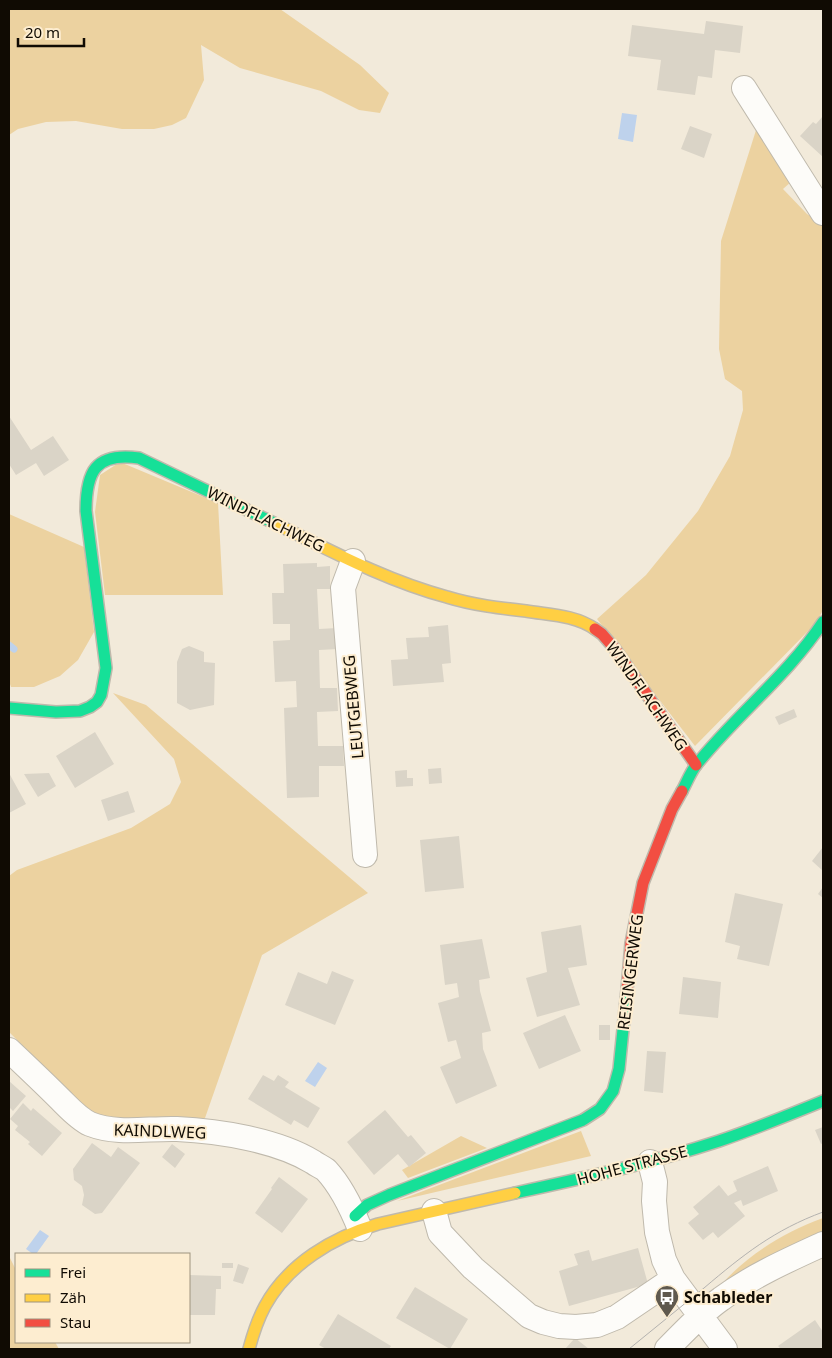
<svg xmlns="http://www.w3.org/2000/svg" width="832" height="1358" font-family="'Noto Sans',sans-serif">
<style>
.green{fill:#ecd2a0}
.water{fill:#bed2ec}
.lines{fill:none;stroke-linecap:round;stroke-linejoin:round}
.stream{stroke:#bed2ec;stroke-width:7}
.building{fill:#dad4c7}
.street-casing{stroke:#bfb9ac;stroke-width:26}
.fast-casing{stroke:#bfb9ac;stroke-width:14}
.slow-casing{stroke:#bfb9ac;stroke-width:14}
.jam-casing{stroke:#bfb9ac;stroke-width:14}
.street{stroke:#fdfcf9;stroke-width:24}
.fast{stroke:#16e098;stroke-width:11}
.slow{stroke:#ffcf43;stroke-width:11}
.jam{stroke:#f24e42;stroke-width:11}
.tram{stroke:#b4b2af;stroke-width:1}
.labels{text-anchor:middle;stroke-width:4;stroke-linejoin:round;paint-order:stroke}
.street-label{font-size:16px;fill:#100b03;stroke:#fdedd0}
.poi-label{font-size:16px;font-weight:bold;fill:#100b03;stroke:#fdedd0;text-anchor:start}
</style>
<rect width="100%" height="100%" fill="#f2eada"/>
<path class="green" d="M9,9H280L360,65L389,93L380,113L359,110L321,91L240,68L201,45L204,80L186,118L172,125L154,129H122L76,121L46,122L18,129L9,135Z
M757,127L792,181L783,189L807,214L823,224V610L816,623L695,746L597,619L646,575L698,511L730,456L743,410L742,391L725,379L719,349L721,241Z
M120,462L218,503L223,595H105L95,512L100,475Z
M9,514L84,547L94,632L78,660L60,676L34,687H11L9,681Z
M113,693L146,705L368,893L262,955L205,1118L162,1120H112L96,1114L81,1103L9,1032V876L17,870L131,828L170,804L181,782L174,759Z
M581,1131L591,1156L397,1201Z
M461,1136L487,1148L408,1178L402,1170Z
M823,1218V1236L721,1285C748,1254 785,1232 823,1218Z
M9,1256L16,1270V1342H55L59,1349H9Z"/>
<path class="water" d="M622,113L637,115L633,142L618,139Z
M318,1062L327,1068L315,1087L305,1081Z
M40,1230L49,1236L36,1254H33L26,1249Z"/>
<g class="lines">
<path class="stream" d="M9,645L14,649"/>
</g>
<path class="building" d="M706,21L743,26L740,53L715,50L712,78L698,76L695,95L657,90L661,60L628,56L632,25L704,34Z
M823,116V157L800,136L813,122L816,124Z
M690,126L712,134L704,158L681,149Z
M9,416L31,450L53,436L69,460L44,476L36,463L16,475L9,464Z
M317,563V567L330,566V589H317L319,629L337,628L338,649L319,650L320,688H337L338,711L317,712L318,746H343L344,766H319V797L287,798L284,708L297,707L296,681L275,682L273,641L290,640V624H273L272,593H284L283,564Z
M448,625L451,663L442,664L444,682L393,686L391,660L408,659L406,638L429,637L428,627Z
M189,646L204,652V662L215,663L214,705L190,710L177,703V662L182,649Z
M794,709L797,717L779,725L775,717Z
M95,732L114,764L75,788L56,756Z
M441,768L442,783L429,784L428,769Z
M407,770V778H413V786L396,787L395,771Z
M9,773L26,804L9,813Z
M49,773L56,786L38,797L24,774Z
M128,791L135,812L108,821L101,800Z
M459,836L464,888L425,892L420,840Z
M823,847V871L812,861Z
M823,887V898L818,894Z
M735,893L783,904L769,966L737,959L740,946L725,942Z
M581,925L587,965L568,968L580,1005L537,1017L526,978L547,972L541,932Z
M482,939L490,978L479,980L480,991L491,1031L482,1033L483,1049L497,1086L456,1104L440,1067L461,1058L456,1040L448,1042L438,1003L459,997L457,983L445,985L440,945Z
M332,971L354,980L335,1025L285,1005L298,972L327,984Z
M683,977L721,982L718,1018L679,1014Z
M565,1015L581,1051L539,1069L523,1033Z
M599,1025H610V1040H599Z
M647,1051L666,1052L663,1093L644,1091Z
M263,1075L274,1081L278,1075L289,1082L285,1087L320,1108L308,1128L294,1120L291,1125L248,1099Z
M9,1081L26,1096L13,1111L9,1107Z
M23,1103L31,1111L33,1108L62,1133L42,1156L28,1144L30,1142L15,1130L18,1126L10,1119Z
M385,1110L408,1137L411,1135L426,1153L409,1167L398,1154L374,1175L347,1142Z
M823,1127V1143L821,1144L815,1130Z
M92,1143L111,1157L118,1147L140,1163L102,1213L95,1214L82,1205L84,1195L82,1186L74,1180L73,1169Z
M172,1144L185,1154L175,1168L162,1157Z
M768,1166L778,1191L743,1206L741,1200L734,1203L745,1216L718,1238L713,1232L703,1240L688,1223L699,1214L693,1207L719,1185L728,1196L737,1191L733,1181Z
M279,1177L308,1199L282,1233L255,1213L272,1189L271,1188Z
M638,1248L648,1284L569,1306L559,1271L578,1265L574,1254L589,1250L592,1261Z
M222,1263H233V1268H222Z
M238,1264L249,1268L243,1284L233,1281Z
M189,1275L221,1276V1289H216L215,1315H189Z
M415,1287L468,1319L450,1349L396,1318Z
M338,1314L391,1346L389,1349H326L319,1345Z
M815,1320L823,1332V1349H781L778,1346Z
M575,1338L589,1349H565Z"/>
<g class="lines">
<g class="street-casing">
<path id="street" d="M744,88L823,213
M353,561L343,588L365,855
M9,1050C26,1066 44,1083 61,1100C69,1108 79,1119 90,1124C118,1135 148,1128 177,1129C219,1131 277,1140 313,1162C317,1165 322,1167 326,1170C341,1186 352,1209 360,1229
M650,1162L655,1182L654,1201L657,1232L664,1260L673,1279L725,1349
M434,1211L440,1233L473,1268L529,1316L543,1322L559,1326L576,1327L597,1325L617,1317L673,1279
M667,1349C684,1332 701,1313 721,1299C752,1276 788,1260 823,1244"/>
</g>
<g class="fast-casing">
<path id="fast" d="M9,708L56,712L80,711L90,707L97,702L101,695L106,668L86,511C86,472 95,452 139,458L276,524
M682,791C687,782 691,771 697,764C737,714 788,675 823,622
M515,1193C584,1178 652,1163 719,1141C754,1129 789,1115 823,1101
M355,1216L367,1205L389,1195L583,1120L600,1109L613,1091L619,1069L627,990"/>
</g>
<g class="slow-casing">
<path id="slow" d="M276,524C331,551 387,581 447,597C473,605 499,608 526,611C550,615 575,615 595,629
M249,1349C253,1334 258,1319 265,1306C288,1264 333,1237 378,1224L515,1193"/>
</g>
<g class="jam-casing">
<path id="jam" d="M595,629L602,634L615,649L696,765
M627,990L631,943L643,883L672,809L682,791"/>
</g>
<use href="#street" class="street"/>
<use href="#fast" class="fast"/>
<use href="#slow" class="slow"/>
<use href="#jam" class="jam"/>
<path class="tram" d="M629,1349C654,1329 679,1308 704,1288C743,1255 774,1230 823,1212"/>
</g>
<defs>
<g id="bus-pin" transform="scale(1.25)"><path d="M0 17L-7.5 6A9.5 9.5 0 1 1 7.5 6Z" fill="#5f594e" stroke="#fdedd0"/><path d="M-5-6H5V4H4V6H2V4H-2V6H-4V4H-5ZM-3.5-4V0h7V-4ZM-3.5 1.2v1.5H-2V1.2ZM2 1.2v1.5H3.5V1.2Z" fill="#fff"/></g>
</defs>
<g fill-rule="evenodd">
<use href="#bus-pin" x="667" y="1297"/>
</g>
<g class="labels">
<g class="street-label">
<text transform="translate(266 519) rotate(26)" y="6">WINDFLACHWEG</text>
<text transform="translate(647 696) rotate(55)" y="6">WINDFLACHWEG</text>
<text transform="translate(353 707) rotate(-95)" y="6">LEUTGEBWEG</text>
<text transform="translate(630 972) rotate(-83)" y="6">REISINGERWEG</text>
<text transform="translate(160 1131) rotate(2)" y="6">KAINDLWEG</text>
<text transform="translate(632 1165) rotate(-15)" y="6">HOHE STRASSE</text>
</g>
<g class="poi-label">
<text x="684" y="1303">Schableder</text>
</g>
</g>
<rect width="832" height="1358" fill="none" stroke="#100b03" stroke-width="20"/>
<rect x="15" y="1253" width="175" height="90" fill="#fdedd0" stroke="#9e937e"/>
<rect x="25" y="1269" width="25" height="8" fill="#16e098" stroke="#9e937e"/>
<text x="60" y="1278" font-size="15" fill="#100b03">Frei</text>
<rect x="25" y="1294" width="25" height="8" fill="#ffcf43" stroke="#9e937e"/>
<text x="60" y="1303" font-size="15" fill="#100b03">Zäh</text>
<rect x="25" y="1319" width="25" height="8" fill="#f24e42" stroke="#9e937e"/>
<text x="60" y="1328" font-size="15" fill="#100b03">Stau</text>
<path d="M18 38v8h66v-8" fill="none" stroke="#100b03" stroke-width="2.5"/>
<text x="25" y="38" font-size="15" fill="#100b03" stroke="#fdedd0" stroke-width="4" paint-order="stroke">20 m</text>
</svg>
